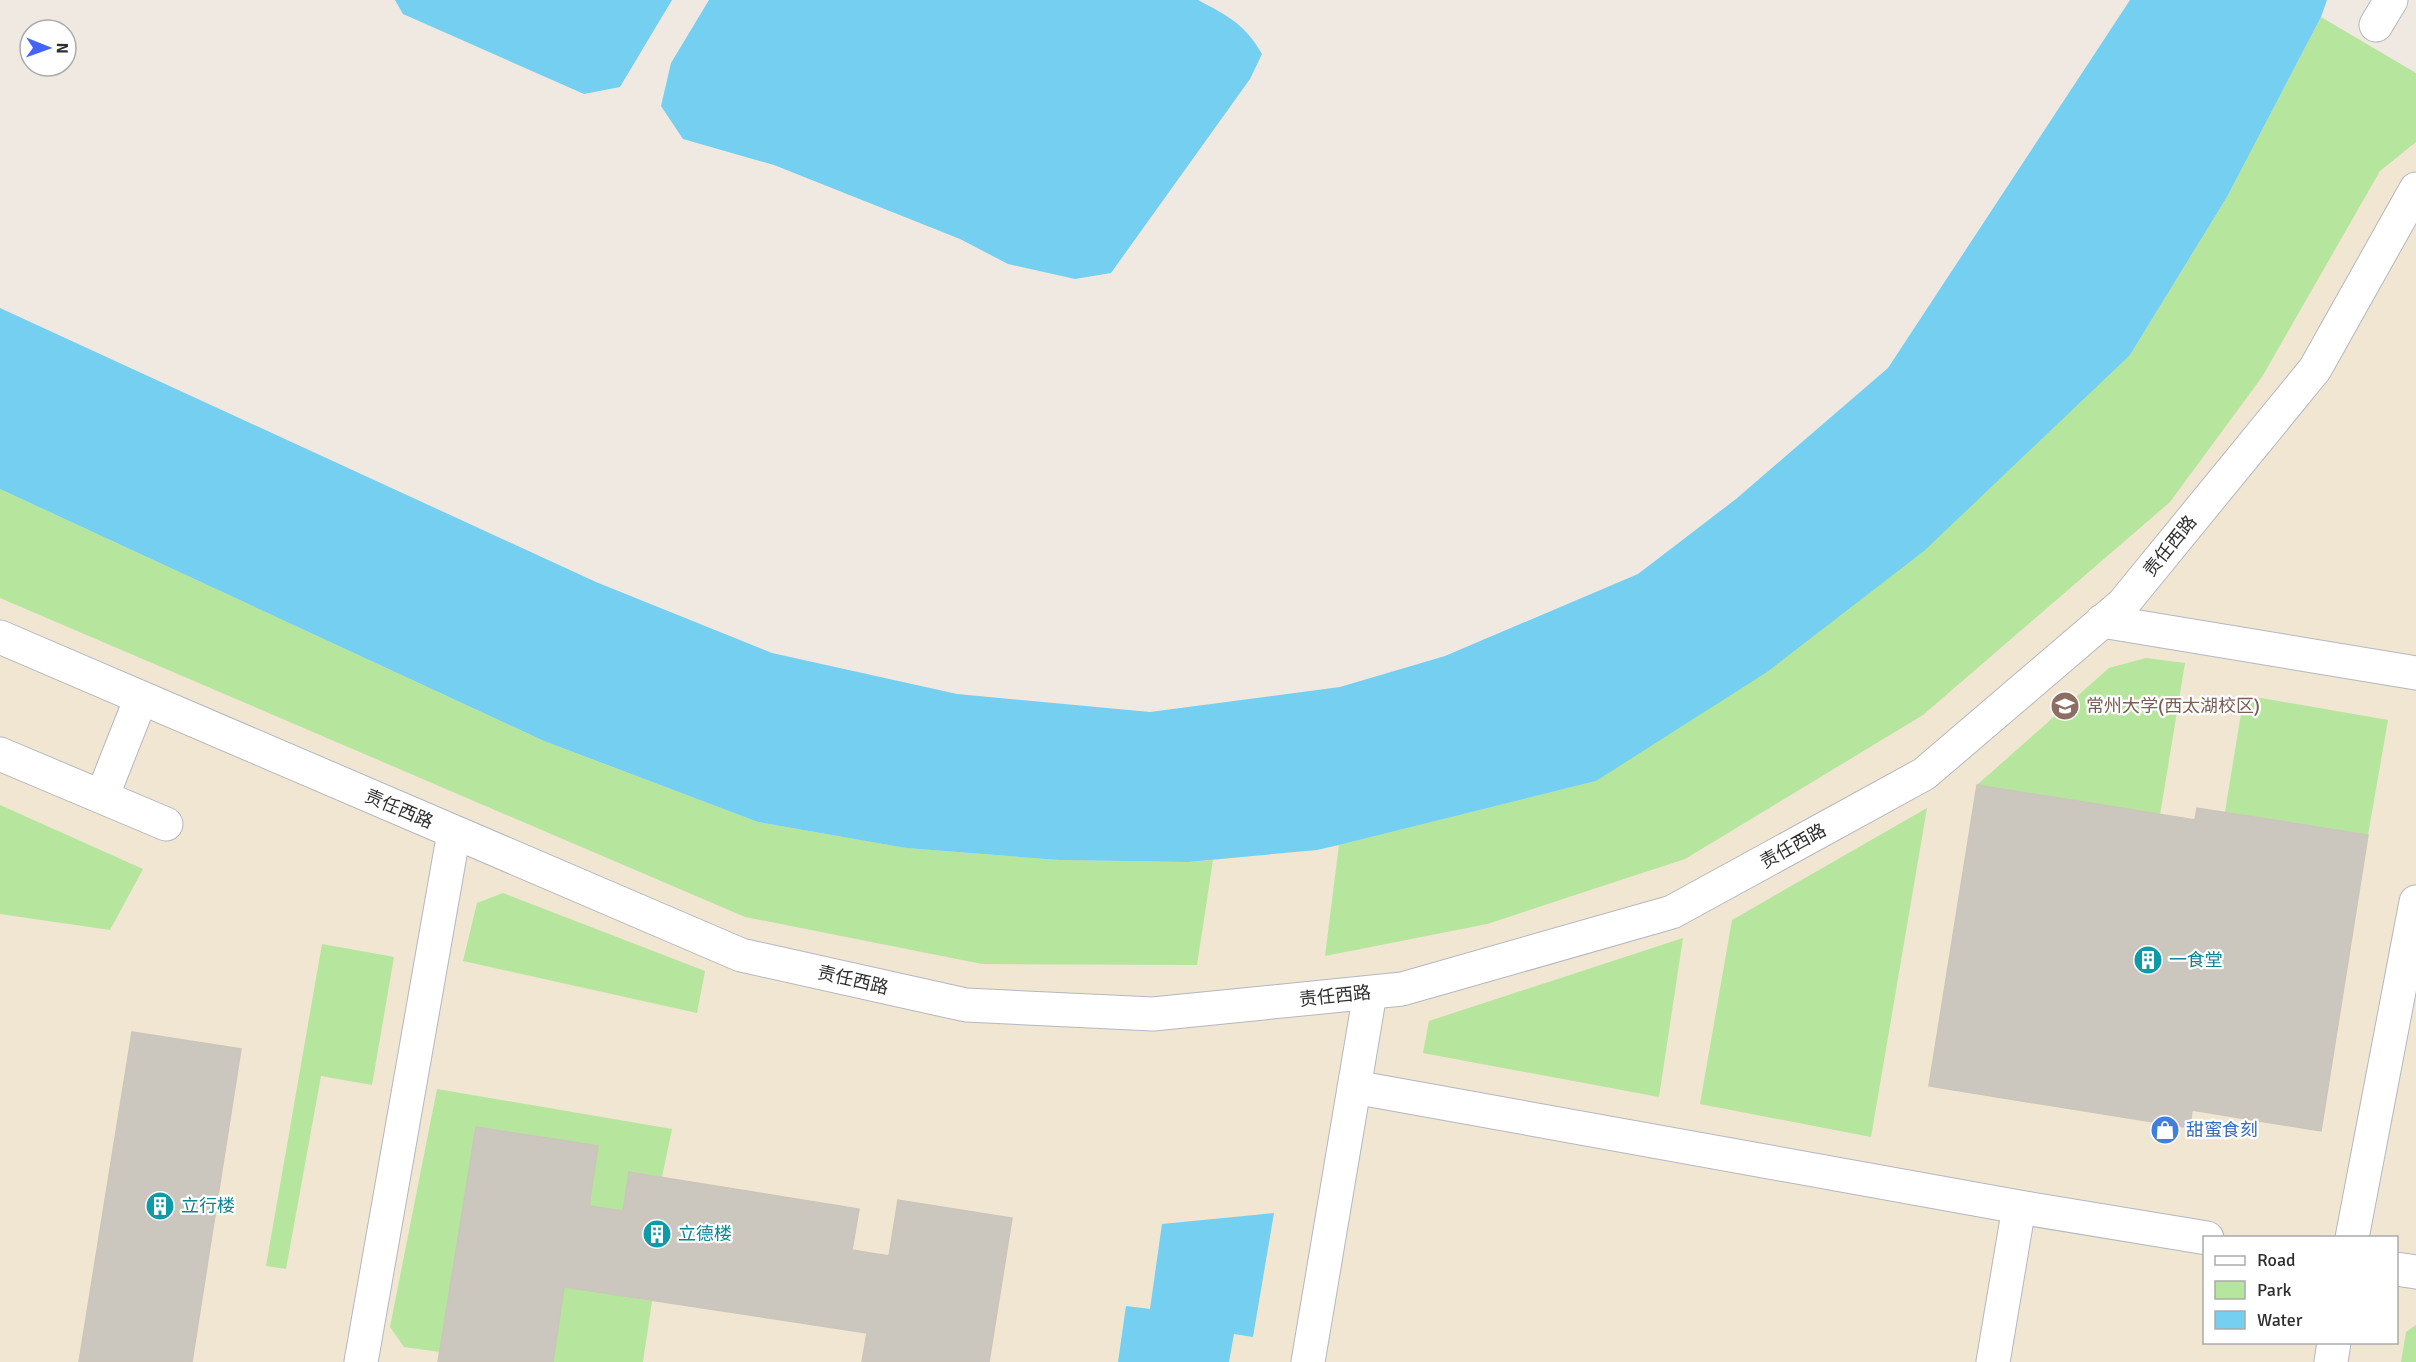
<svg xmlns="http://www.w3.org/2000/svg" width="2416" height="1362" font-family="Signika,'Noto Sans SC',sans-serif">
<style>
.education{fill:#f0e6d1;fill-rule:evenodd}
.green{fill:#b6e59e}
.water{fill:#75cff0}
.building{fill:#cbc7bf;stroke:#cbc5ba;stroke-width:1.5}
.lines{fill:none;stroke-linecap:round;stroke-linejoin:round}
.minor-casing{stroke:#b4b7c1;stroke-width:35}
.minor{stroke:#fff;stroke-width:33}
.labels{text-anchor:middle;stroke-width:4.5;stroke-linejoin:round;paint-order:stroke}
.street-label{font-size:18px;fill:#2e2e2e;stroke:#fff}
.education-label{font-size:18px;fill:#785e54;stroke:#fff;text-anchor:start}
.culture-label{font-size:18px;fill:#0d838f;stroke:#fff;text-anchor:start}
.shop-label{font-size:18px;fill:#366cbe;stroke:#fff;text-anchor:start}
</style>
<rect width="100%" height="100%" fill="#efe9e1"/>
<path class="education" d="M2321,17L2416,73V1362H0V489L544,741L758,822L907,848L1059,860L2130,355L2227,197ZM2204,1238H2396V1342H2204Z"/>
<path class="green" d="M2321,17L2416,73V142L2380,171L2262,377L2170,502L1923,715L1685,859L1487,924L1325,956L1339,845L1596,781L2130,355L2227,197Z
M0,489L544,741L758,822L907,848L1059,860L1188,862L1213,860L1197,965L982,964L745,917L0,598Z
M2146,658L2185,663L2160,815L1977,785L2109,668Z
M2244,695L2388,720L2368,835L2225,812Z
M0,805L143,869L110,930L0,914Z
M1927,808L1871,1137L1700,1104L1732,920Z
M503,893L705,971L697,1013L463,961L477,903Z
M1683,938L1659,1097L1423,1053L1429,1021Z
M322,944L394,957L372,1085L321,1076L286,1269L266,1266Z
M437,1089L672,1129L662,1177L629,1172L623,1211L589,1206L598,1146L476,1127L440,1352L404,1347L390,1327Z
M564,1287L652,1301L643,1362H553Z
M2416,1325V1362H2401L2406,1332Z"/>
<path class="water" d="M395,0H672L620,87L584,94L403,14Z
M709,0H1198C1228,16 1245,24 1262,54L1250,79L1111,273L1075,279L1008,264L960,239L774,165L683,139L661,106L671,63Z
M2130,0H2327L2321,17L2227,197L2130,355L1924,551L1767,672L1596,781L1339,845L1317,850L1188,862L1059,860L906,848L758,822L544,741L0,489V308L596,582L772,653L957,694L1150,712L1340,687L1445,656L1638,574L1736,499L1888,368Z
M1274,1213L1253,1337L1234,1334L1229,1362H1118L1126,1306L1150,1309L1162,1224Z"/>
<path class="building" d="M1977,785L2195,820L2197,808L2368,835L2321,1131L2192,1110L2190,1128L1929,1086Z
M132,1032L241,1049L192,1362H79Z
M476,1127L598,1146L589,1206L623,1211L629,1172L859,1209L852,1250L889,1256L898,1200L1012,1218L989,1362H862L867,1333L564,1287L553,1362H438Z"/>
<g class="lines">
<g class="minor-casing">
<path id="minor" d="M2376,25L2391,0
M2102,621L2416,673
M0,637L741,955L966,1005L1153,1014L1402,989L1672,912L1924,774L2123,604L2315,369L2416,189
M0,754L166,824
M102,797L141,698
M1354,1087L2019,1207L2207,1238
M2352,1238L2416,902
M2396,1269L2416,1272
M361,1362L454,832
M1308,1362L1370,993
M1993,1362L2019,1207
M2331,1362L2334,1342"/>
</g>
<use href="#minor" class="minor"/>
</g>
<defs>
<g id="university-disc" transform="scale(1.5)"><circle r="9.5" fill="#8d6e63" stroke="#fff"/><path d="M0-5L7-2L0 1L-7-2ZM-4 1L0 2.5L4 1V4Q0 6-4 4Z" fill="#fff"/></g>
<g id="building-disc" transform="scale(1.5)"><circle r="9.5" fill="#0f9aa8" stroke="#fff"/><path d="M-4-6H4V6H1V3H-1V6H-4ZM-2.5-4.3h1.7v1.8h-1.7ZM.8-4.3h1.7v1.8H.8ZM-2.5-1h1.7V.8h-1.7ZM.8-1h1.7V.8H.8Z" fill="#fff"/></g>
<g id="shop-disc" transform="scale(1.5)"><circle r="9.5" fill="#3f7fe0" stroke="#fff"/><path d="M-5-2.5h2.3a2.7 3.5 0 0 1 5.4 0H5L5.5 6h-11ZM-1.5-2.5h3a1.5 2.3 0 0 0-3 0Z" fill="#fff"/></g>
</defs>
<g fill-rule="evenodd">
<use href="#university-disc" x="2065" y="706"/>
<use href="#building-disc" x="2148" y="960"/>
<use href="#shop-disc" x="2165" y="1130"/>
<use href="#building-disc" x="160" y="1206"/>
<use href="#building-disc" x="657" y="1234"/>
</g>
<g class="labels">
<g class="street-label">
<text transform="translate(2170 546) rotate(-51)" y="6">责任西路</text>
<text transform="translate(399 809) rotate(23)" y="6">责任西路</text>
<text transform="translate(1793 846) rotate(-29)" y="6">责任西路</text>
<text transform="translate(853 980) rotate(13)" y="6">责任西路</text>
<text transform="translate(1335 996) rotate(-6)" y="6">责任西路</text>
</g>
<g class="education-label">
<text x="2086" y="712">常州大学(西太湖校区)</text>
</g>
<g class="culture-label">
<text x="2169" y="966">一食堂</text>
<text x="181" y="1212">立行楼</text>
<text x="678" y="1240">立德楼</text>
</g>
<g class="shop-label">
<text x="2186" y="1136">甜蜜食刻</text>
</g>
</g>
<rect x="2203" y="1236" width="195" height="108" fill="#ffffff" stroke="#ababab" stroke-width="1.5"/>
<rect x="2215" y="1256" width="30" height="9" fill="#ffffff" stroke="#ababab" stroke-width="1.5"/>
<text x="2257" y="1266" font-size="18" fill="#2e2e2e">Road</text>
<rect x="2215" y="1281" width="30" height="18" fill="#b6e59e" stroke="#ababab" stroke-width="1.5"/>
<text x="2257" y="1296" font-size="18" fill="#2e2e2e">Park</text>
<rect x="2215" y="1311" width="30" height="18" fill="#75cff0" stroke="#ababab" stroke-width="1.5"/>
<text x="2257" y="1326" font-size="18" fill="#2e2e2e">Water</text>
<g transform="translate(48 48) rotate(91)"><circle r="28" fill="#ffffff" stroke="#ababab" stroke-width="1.5"/>
<path d="M0-4.5L10 22L0 15L-10 22Z" fill="#4264fb"/>
<text y="-9" font-size="16" font-weight="bold" text-anchor="middle" fill="#2e2e2e">N</text>
</g>
</svg>
